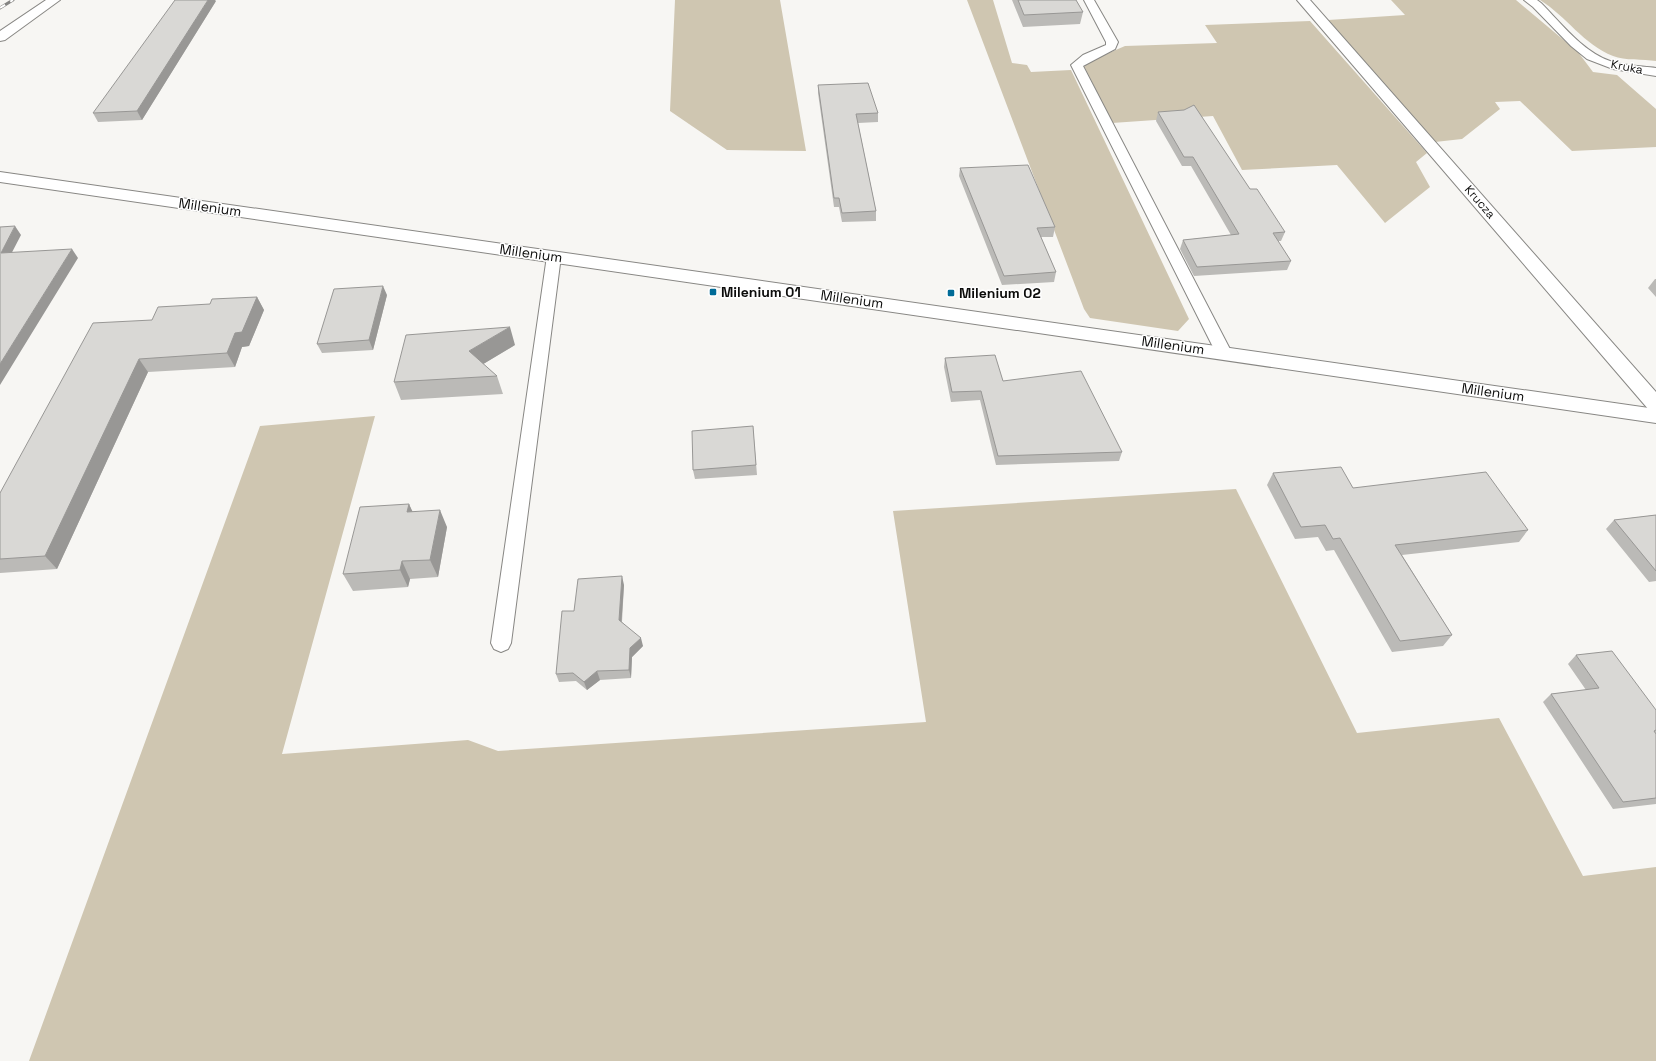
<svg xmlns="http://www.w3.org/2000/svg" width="1656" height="1061" font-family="'Space Grotesk',sans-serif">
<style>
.green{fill:#cfc6b1}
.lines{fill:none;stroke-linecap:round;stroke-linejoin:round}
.service-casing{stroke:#888784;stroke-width:2}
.minor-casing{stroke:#888784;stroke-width:2}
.tertiary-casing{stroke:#888784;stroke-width:2}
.service{fill:#fff;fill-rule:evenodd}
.minor{fill:#fff;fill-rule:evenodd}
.tertiary{fill:#fff;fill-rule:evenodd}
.rail-casing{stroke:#858482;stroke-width:3}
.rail{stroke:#fff;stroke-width:2;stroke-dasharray:6;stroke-linecap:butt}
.wall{fill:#bbbab7}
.shaded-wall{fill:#989795}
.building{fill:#d9d8d5;stroke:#989795}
.poi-dot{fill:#006b97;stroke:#fff;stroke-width:1.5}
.labels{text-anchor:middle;stroke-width:3;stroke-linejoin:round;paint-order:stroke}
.far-street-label{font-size:12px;fill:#0c0c0b;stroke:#fff}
.street-label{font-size:14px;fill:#0c0c0b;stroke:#fff}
.poi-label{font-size:14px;font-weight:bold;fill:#0c0c0b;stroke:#fff;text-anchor:start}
</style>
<rect width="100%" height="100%" fill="#f7f6f3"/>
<path class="green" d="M675,0H780L806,151L727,150L670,111Z
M967,0H993L1012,63L1027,65L1031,72L1071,70L1189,319L1178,331L1090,318L1084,309Z
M1391,0H1516L1578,52L1593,72L1617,75L1656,109V147L1572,151L1520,101L1495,102L1500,109L1462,139L1435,142L1328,20L1405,15Z
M1540,0H1656V61C1643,59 1625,61 1613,56C1584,45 1566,16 1540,0Z
M1310,21L1427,153L1416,162L1430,187L1385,223L1337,165L1242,170L1213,116L1112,123L1083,64L1125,46L1217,43L1205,25Z
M375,416L282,754L468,740L498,751L926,722L893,511L1236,489L1357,733L1499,718L1583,876L1656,867V1061H29L260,426Z"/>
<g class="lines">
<g class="service-casing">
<path id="service" d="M1084,0H1094L1118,42L1115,49L1083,66L1232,353L1230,357L1224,358L1218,357L1216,353L1071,65L1083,55L1106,45V42Z
M1524,0H1537L1541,3C1561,23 1582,51 1610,61C1624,66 1641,66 1656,68V76L1613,69L1587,59L1571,46L1533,7Z
M554,252L559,253L561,256L511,643L508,649L501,652L494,649L491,643L547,256L549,253Z"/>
</g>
<g class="minor-casing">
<path id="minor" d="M46,0H60L5,40L0,41V31Z
M1297,0H1310L1656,392V412L1649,410Z"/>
</g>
<g class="tertiary-casing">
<path id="tertiary" d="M0,172L1656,409V423L0,182Z"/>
</g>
<use href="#service" class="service"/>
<use href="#minor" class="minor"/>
<use href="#tertiary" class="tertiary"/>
<g class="rail-casing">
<path id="rail" d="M0,8L13,0"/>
</g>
<use href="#rail" class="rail"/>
</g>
<path class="wall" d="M1012,0H1076L1083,12L1080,24L1023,27Z
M216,1L142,120L98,122L93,113Z
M818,85L878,113V122L858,123L876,211V221L842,222L839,207H834L818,93Z
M1158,112L1250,189L1285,232L1281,241H1278L1291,261L1287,270L1194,276L1180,249L1183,240L1231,235L1191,166H1182L1156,121Z
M960,168L1055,227L1053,237H1041L1056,272L1054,282L1002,285L959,176Z
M1655,279H1656V297L1648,288Z
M387,295L373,350L322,353L317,344Z
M257,297L264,310L249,346L242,347L235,367L148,372L57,569L0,573V493L152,320L210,304Z
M515,345L483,364L497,376L503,394L401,400L394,382Z
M945,358L1003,381L1122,452L1119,461L996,465L980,400L951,402L944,367Z
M753,426L757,475L695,479L693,470Z
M1273,473L1353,488L1528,530L1519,542L1402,555L1452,635L1443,646L1392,652L1334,550L1326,551L1318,537L1295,539L1267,485Z
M409,504L412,512L447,527L438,577L410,579L408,587L353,591L343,574Z
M1656,515V581L1649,582L1606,529L1614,520Z
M624,585L622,622L643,646L632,657L631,678L600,680L587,690L576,681L559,682L556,674L574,611Z
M1576,655L1656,710V804L1613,809L1543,702L1551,694L1586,690L1568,664Z"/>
<path class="shaded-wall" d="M208,0H215L216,1L142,120L137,111Z
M15,226L21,235L7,262L1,253Z
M72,249L78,258L0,385V364Z
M383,286L387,295L373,350L369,340Z
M257,297L264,310L249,346L242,347L235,367L227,353L235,333Z
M510,327L515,345L475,369L469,351Z
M139,359L148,372L57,569L45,556Z
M409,504L417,521L407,512Z
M440,510L447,527L438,577L430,560Z
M402,561L410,579L408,587L400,570Z
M622,576L624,585L621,628L619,620Z
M641,638L643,646L632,657L631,678L629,670L630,648Z
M597,671L600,680L587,690L584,682Z"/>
<path class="building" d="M175,0H208L137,111L93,113Z
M1018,0H1076L1083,12L1024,15Z
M868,83L878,113L856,114L876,211L842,213L839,198H834L818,85Z
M1194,105L1250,189H1257L1285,232L1273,233L1291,261L1197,267L1183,240L1239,234L1193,157H1184L1158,112L1184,110Z
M1028,165L1055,227L1037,228L1056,272L1004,276L960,168Z
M15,226L1,253L72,249L0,364V227Z
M383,286L369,340L317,344L334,289Z
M257,297L242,332L235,333L227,353L139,359L45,556L0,559V493L93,323L152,320L158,307L210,304L212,299Z
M510,327L469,351L497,376L394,382L406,335Z
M995,355L1003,381L1081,371L1122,452L998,456L981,391L952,392L945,358Z
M753,426L756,465L693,470L692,431Z
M1341,467L1353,488L1486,472L1528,530L1395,545L1452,635L1400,641L1340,538L1333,539L1325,525L1301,527L1273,473Z
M409,504L407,512L440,510L430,560L402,561L400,570L343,574L360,507Z
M1656,515V571L1614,520Z
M622,576L619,620L641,638L630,648L629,670L597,671L584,682L573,673L556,674L562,611H574L578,579Z
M1612,651L1656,710V730L1654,731L1656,734V798L1623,802L1551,694L1599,688L1576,655Z"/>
<g class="poi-dot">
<rect x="709" y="288" width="8" height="8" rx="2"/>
<rect x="947" y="289" width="8" height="8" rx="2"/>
</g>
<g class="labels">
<g class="far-street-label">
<text transform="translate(1627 67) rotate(11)" y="4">Kruka</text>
<text transform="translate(1480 202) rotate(49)" y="4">Krucza</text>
</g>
<g class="street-label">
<text transform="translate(210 207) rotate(8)" y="5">Millenium</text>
<text transform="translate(531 253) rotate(8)" y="5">Millenium</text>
<text transform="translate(852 299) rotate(8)" y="5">Millenium</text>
<text transform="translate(1173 345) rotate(8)" y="5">Millenium</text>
<text transform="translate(1493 392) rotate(8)" y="5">Millenium</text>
</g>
<g class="poi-label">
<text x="721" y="297">Milenium 01</text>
<text x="959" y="298">Milenium 02</text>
</g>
</g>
</svg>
